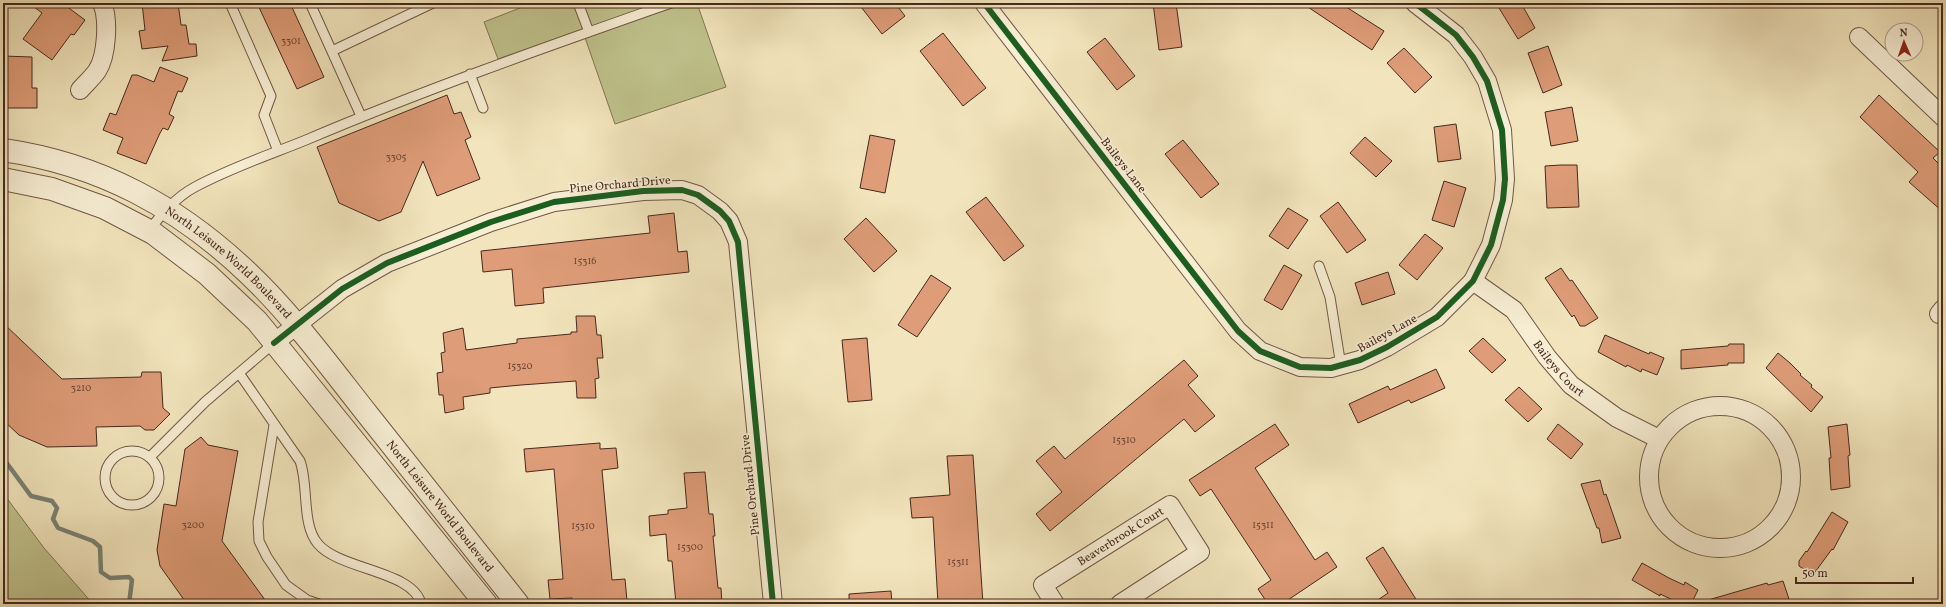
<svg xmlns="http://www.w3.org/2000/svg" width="1946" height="607" font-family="Vollkorn,serif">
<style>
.green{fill:#c0c38d;stroke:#847655}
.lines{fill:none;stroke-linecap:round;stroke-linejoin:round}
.stream{stroke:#798376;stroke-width:4.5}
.building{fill:#de9c78;stroke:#47291d}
.service-casing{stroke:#725845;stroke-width:11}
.minor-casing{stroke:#725845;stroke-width:20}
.tertiary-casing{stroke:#725845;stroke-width:24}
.service{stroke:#f7eed4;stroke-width:9}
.minor{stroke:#f7eed4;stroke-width:18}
.tertiary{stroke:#f7eed4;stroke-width:22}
.cycleway-casing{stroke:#f7eed4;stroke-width:8}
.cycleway{stroke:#1b5e20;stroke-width:6}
.labels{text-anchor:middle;stroke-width:3.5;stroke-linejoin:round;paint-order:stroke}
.number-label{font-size:10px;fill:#6d4634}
.street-label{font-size:12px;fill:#47291d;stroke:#f7eed4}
</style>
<rect width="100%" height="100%" fill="#f2e5bd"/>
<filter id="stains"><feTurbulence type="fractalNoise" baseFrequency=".005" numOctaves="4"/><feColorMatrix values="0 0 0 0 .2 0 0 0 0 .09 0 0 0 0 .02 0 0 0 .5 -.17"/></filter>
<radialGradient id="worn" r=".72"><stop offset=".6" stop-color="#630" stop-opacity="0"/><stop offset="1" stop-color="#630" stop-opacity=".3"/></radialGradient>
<path class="green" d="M524,3H697L726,87L615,124L582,29L498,59L484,22L525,6Z
M3,493L44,548L93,604H3Z"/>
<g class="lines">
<path class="stream" d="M3,461L6,462L31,496L52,501L57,508L53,519L58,528L93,541L100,547L101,572L110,578L129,577L132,580L129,604"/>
</g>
<path class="building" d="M29,3H62L85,20L74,35L71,34L52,60L23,39L42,13Z
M142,3H178L181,25H186L189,44H196L197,56L162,61L168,46L142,49L139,31L145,30Z
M257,3H290L324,77L297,89Z
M858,3H895L905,16L882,34Z
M1153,3H1176L1182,47L1159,50Z
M1302,3H1340L1384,31L1372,50Z
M1507,3H1521L1535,28L1518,39L1499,8Z
M943,33L986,88L963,106L920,51Z
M1105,38L1135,76L1117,90L1087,52Z
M1548,46L1562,85L1543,93L1528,53Z
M1404,48L1432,77L1415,93L1387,63Z
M3,56L32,57V88H37V108H3Z
M160,67L188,78L182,92L178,91L169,114L174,117L168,130L163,128L160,133L146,164L117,153L123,138L103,130L110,113L116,115L132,75H137L154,82Z
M447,95L454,114L461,112L471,137L465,140L480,179L437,196L423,161L401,212L379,221L339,203L317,147Z
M1879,95L1940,152L1933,158L1943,168V212L1909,182L1918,172L1860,117Z
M1572,107L1578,141L1551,146L1545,112Z
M1456,124L1461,159L1438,162L1434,127Z
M870,135L895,140L885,193L860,188Z
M1365,137L1392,161L1376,177L1350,153Z
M1183,140L1219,184L1201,198L1165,154Z
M1561,165H1577L1579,207L1547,208L1545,166Z
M1444,181L1466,188L1454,227L1432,220Z
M986,197L1024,246L1004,261L966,212Z
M1338,202L1366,240L1347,253L1320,216Z
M1288,208L1308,220L1288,249L1269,236Z
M674,213L678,252L687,251L689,272L543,288L544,303L515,306L512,269L483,272L481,251L650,233L648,216Z
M866,218L897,251L874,272L844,239Z
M1425,234L1443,248L1417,280L1399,265Z
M1284,265L1302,275L1282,310L1264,300Z
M1561,268L1570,281L1572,280L1598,318L1585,326H1580L1574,315L1572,317L1545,278Z
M1388,272L1395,294L1362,305L1355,283Z
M931,275L951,288L917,337L898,325Z
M576,316H595L597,335H601L603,358H597L599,378L595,379L596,398H577L576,381L521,385L490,388V393L463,397L464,409L445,413L443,395H439L437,373L443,372L441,353L445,352L443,333L463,328L466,350L517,343V339L571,334V332H577Z
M3,323L62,379L141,377L142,372H161L163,408L170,414L154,430H145L140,426L96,427L97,446L47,447L19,435L3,420Z
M1605,335L1649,354L1650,352L1664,358L1657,375L1642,369L1641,372L1627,365L1626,367L1598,352Z
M867,338L872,400L848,402L842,340Z
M1483,338L1506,360L1492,373L1469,351Z
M1729,344H1744V363H1728V365L1681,369V350L1728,346Z
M1778,353L1790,363L1801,374L1800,375L1812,385L1811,387L1823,397L1811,412L1766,368Z
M1184,360L1198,376L1188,385L1215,416L1195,432L1184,419L1050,531L1036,514L1062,492L1036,461L1054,446L1065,459Z
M1436,369L1445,388L1411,403L1409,400L1358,423L1349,404L1388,386L1390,390Z
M1519,387L1542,409L1528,422L1505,400Z
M1275,424L1289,445L1255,468L1315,560L1327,552L1337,567L1282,604H1268L1258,589L1271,580L1211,489L1200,496L1189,480Z
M1558,424L1583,444L1571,459L1547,439Z
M1847,424L1850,455L1848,456L1850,487L1831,490L1829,458H1831L1828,427Z
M201,437L208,445L238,451L222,541L268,604H187L160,566L157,550L164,504L176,506L185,449Z
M600,443V449L616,448L618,468L602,470L612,580L625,579L627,601L572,604V598L550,599L548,580L563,579L554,469L526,472L524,449Z
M973,455L983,604H938L933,517L912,518L910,498L950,495L947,456Z
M705,472L709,514H713L715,536H713L718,588H721L722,604H676L672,561H668L666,534L650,536L649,516L668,514V510L687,508L684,473Z
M1600,480L1604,495L1606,494L1621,538L1602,543L1599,528H1597L1581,484Z
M1832,512L1848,522L1833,550L1832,549L1813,575L1799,566V561L1806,551L1807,552Z
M1383,547L1419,604H1372L1388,593L1366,558Z
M1642,563L1669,578L1684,585L1685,582L1698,590L1691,604H1684L1676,599L1675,601L1660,594V596L1632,580Z
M1783,581L1789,599L1771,604H1708V600L1767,583L1768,585Z
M891,591L892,604H849V594Z"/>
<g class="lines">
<g class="service-casing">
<path id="service" d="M230,3L271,96L264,115L278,151
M310,3L361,116
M578,3L589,32
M332,51L433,3
M470,74L483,108
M149,230C162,214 176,197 195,187C230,168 269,155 306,140C426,89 549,46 671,3
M1319,266L1330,297L1341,366
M239,373L300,461C309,485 301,524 318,544C340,570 414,571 421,604
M274,425L258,522L259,541L267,557L286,585L307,600L319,604
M105 478a27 27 0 1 1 54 0a27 27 0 1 1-54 0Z
M150,457L205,402L274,343"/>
</g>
<g class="minor-casing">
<g id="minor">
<path d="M984,3L1238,331L1260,351L1300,367L1331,368L1360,360L1387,347L1437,317L1473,281L1491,245L1503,200L1505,179L1502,130L1487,81L1473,57L1456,35L1415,3"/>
<path d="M1859,37L1943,117"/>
<path d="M80,90C85,84 92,78 97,71C107,56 109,19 102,3"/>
<path id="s1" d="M1473,281L1514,310L1547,357L1571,385L1617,418L1659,439"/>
<path d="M1939,314L1943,309"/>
<path d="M274,343L342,289L387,263L491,222L554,202L643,191L682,190L698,195L720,211L729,221L738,242L773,604"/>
<circle cx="1720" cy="477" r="71"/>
<path id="s2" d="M1055,604L1043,585L1170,505L1200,552L1120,604"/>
</g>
</g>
<g class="tertiary-casing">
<g id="tertiary">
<path id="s3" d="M3,150C100,164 179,207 249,274C293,316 330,367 368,415C418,478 468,541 518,604"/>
<path d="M3,179L52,189L105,208L153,233L207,274L257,321L486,604"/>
</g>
</g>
<use href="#service" class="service"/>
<use href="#minor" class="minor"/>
<use href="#tertiary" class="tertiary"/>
<g class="cycleway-casing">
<path id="cycleway" d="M984,3L1238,331L1260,351L1300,367L1331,368L1360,360L1387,347L1437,317L1473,281L1491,245L1503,200L1505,179L1502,130L1487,81L1473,57L1456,35L1415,3
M274,343L342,289L387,263L491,222L554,202L643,191L682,190L698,195L720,211L729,221L738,242L773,604"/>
</g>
<use href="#cycleway" class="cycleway"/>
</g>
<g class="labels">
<g class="number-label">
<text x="291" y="44">3301</text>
<text x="396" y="160">3305</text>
<text x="585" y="264">15316</text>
<text x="520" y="369">15320</text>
<text x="81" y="391">3210</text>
<text x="1124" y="443">15310</text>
<text x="193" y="528">3200</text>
<text x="1263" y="528">15311</text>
<text x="583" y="529">15310</text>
<text x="690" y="550">15300</text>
<text x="958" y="565">15311</text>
</g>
<g class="street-label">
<text transform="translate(1124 165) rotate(52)" y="4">Baileys Lane</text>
<text transform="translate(620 184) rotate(-5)" y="4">Pine Orchard Drive</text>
<text dy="4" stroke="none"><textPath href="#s3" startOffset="257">North Leisure World Boulevard</textPath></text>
<text transform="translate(1387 333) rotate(-29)" y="4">Baileys Lane</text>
<text dy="4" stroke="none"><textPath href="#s1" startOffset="124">Baileys Court</textPath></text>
<text transform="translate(750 485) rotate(-96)" y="4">Pine Orchard Drive</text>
<text dy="4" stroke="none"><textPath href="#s3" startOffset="581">North Leisure World Boulevard</textPath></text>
<text dy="4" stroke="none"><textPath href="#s2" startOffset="114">Beaverbrook Court</textPath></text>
</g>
</g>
<rect width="1946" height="607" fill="none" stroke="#f2e5bd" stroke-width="16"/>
<rect x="4" y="4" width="1938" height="599" fill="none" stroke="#47291d" stroke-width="2"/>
<rect x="8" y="8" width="1930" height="591" fill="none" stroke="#47291d"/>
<g transform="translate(1904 42) rotate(358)"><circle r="19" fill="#f7eed4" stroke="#b19f8b"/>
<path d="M0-3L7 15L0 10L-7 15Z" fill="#8f2418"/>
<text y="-6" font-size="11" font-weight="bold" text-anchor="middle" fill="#47291d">N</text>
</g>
<path d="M1796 577v6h117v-6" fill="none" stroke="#47291d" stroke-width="2"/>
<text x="1802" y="577" font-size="12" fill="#47291d" stroke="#f7eed4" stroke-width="3" paint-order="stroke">50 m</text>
<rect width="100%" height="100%" filter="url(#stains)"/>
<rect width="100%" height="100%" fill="url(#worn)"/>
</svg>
